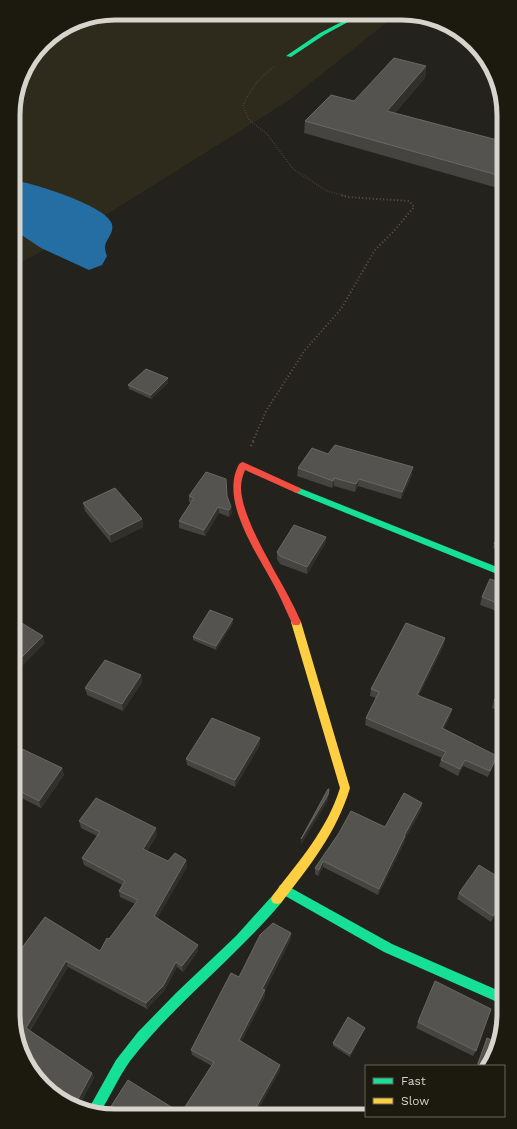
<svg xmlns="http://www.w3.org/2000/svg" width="517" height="1129" font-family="'Work Sans',sans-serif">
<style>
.built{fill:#2f2b1c}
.water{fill:#256ea4}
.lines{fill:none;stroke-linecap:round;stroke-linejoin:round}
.path-far2{stroke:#5e5450;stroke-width:1.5;stroke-dasharray:0.5 2;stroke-linecap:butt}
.path-far1{stroke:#5e5450;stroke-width:2;stroke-dasharray:1 2.5;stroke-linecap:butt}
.path{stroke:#5e5450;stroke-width:2.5;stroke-dasharray:1 3;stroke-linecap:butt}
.fast{fill:#16e098;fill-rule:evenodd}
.slow{fill:#ffcf43;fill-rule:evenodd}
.jam{fill:#f24e42;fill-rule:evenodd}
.wall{fill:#464440}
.shaded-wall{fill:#31302b}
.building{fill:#55534f;stroke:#6a6863}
.rim{fill:none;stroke:#d6d4cd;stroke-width:5}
</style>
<rect width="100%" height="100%" fill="#23221c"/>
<path class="built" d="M115,13L396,15L288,101L77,233L14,266L13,108L23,70L48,39L76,21Z"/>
<path class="water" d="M13,180C33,183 103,205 111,222C116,232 106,238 105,247C105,250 106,254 107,256L102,265L89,270L41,248L14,230Z"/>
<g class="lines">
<path class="path-far2" d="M274,67C259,78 250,89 243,106L249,120L267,134L293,169L327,191L345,196"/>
<path class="path-far1" d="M253,441L266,411L305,350L341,309L375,250L393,232L414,207L409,201L347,197L341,195"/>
<path class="path" d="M251,446L254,440"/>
<path class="fast" d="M355,15H361L324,35L291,57L286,56L320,33Z
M297,487L502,569V576L294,492L293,490Z
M284,884L392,944L504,993V1005L384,952L280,893L278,889L280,885Z
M277,894L281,895L283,899L281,903C234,959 175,1003 130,1061C118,1078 110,1097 99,1114H96L88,1110L116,1060L138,1032L176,993L236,936L273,895Z"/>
<path class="slow" d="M296,618L299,619L301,622L350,788C337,832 309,867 281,903L277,904L273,903L271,899L273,895C299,861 327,830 340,788L291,622L293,619Z"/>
<path class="jam" d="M243,462L300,488L301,490L297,493L294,492L245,470C243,475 241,481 241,488C242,522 280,577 295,609L301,622L299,625H293C287,614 283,602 277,591C261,559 223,508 236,471C238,467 238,463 243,462Z"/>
</g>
<path class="wall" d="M285,14H322L315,21Z
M426,66L425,78L395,113L501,141V189L304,133L305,121L354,101Z
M168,378V383L151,399L129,389L128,385Z
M328,454L412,475L401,499L358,486L355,492L334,486L332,488L297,476L298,468Z
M189,496H227L232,513L229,517L219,513L205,536L179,528V521L191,503L189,502Z
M83,503L142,519L143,527L111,543L85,511Z
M502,529V551L493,548L494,544Z
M326,537L325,544L307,574L280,564L277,559V552Z
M502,583V613L480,605L482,597Z
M233,619V623L216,650L193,640V637Z
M444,645L419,695L450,716L444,729L495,762L488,777L463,766L458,776L439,766L441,760L442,758L365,725L366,718L376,698L370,696L371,689Z
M141,675L142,682L123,711L87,695L85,688Z
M503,682V712L492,708L494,701Z
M260,745L235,787L187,765L186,759Z
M16,746L62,768L64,775L41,808L16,795Z
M422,803L421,810L405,839L404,843L378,895L323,867L318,876L315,874V868L339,833L385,827Z
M79,821L157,835L147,851L168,861L186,860L187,867L157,918L198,951L183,972L177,967L164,991L147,1009L68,967L30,1031L92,1073L94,1078L80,1104L93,1111L181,1113L212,1066L192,1055L191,1050L239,977L291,933V939L265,990V996L241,1042L280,1070L256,1113L96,1114L48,1090L17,1040L18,953L100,951L135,904L120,897L119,891L122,885L84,865L82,858L97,836L81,828Z
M459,893L503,902L491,922L457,899Z
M418,1022L476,1051L473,1056L416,1028Z
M365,1028L364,1030L350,1057L333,1046V1043Z
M486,1041L487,1066H476Z"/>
<path class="shaded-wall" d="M315,14H322L315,21Z
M426,66L425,78L386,123L387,111Z
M168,378V383L151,399V395Z
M413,467L412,475L401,499L402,492Z
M334,478V486L332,488L333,481Z
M359,479L358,486L355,492L356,484Z
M218,507L219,513L205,536L204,530Z
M231,507L232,513L229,517V510Z
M142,519L143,527L111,543L110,535Z
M326,537L325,544L307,574V567Z
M233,619V623L216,650V646Z
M43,636L45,643L15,673V664Z
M445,638L444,645L416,701L417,695Z
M141,675L142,682L123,711L122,704Z
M452,709L450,716L441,735L442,728Z
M260,738V745L235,787V780Z
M497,756L495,762L488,777L490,771Z
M465,760L463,766L458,776L460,769Z
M62,768L64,775L41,808L39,801Z
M329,789L328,801L301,845V839Z
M422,803L421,810L405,839L404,843L378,895L379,889L404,836Z
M156,828L157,835L144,855L143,849Z
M186,860L187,867L155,922L154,916Z
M323,861V867L318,876L319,870Z
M503,900V902L491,922L493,916Z
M291,933V939L262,995V989Z
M198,945V951L183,972L182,966Z
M66,961L68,967L28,1033L26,1028Z
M176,962L177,967L164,991L147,1009L146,1003Z
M265,990V996L239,1046V1040Z
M365,1028L364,1030L350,1057V1054Z
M280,1065V1070L256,1113H253Z
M92,1073L94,1078L79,1105L77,1101Z"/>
<path class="building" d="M394,58L426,66L387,111L501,141V176L305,121L331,95L354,101Z
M146,369L168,378L151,395L128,385Z
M335,445L413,467L402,492L359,479L356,484L334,478L333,481L298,468L312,448L328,454Z
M206,472L226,479L227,496L231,507L229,510L218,507L204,530L179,521L194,498L189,496Z
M115,488L142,519L110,535L83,503Z
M294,525L326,537L307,567L280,556L277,552Z
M502,529V547L494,544Z
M490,579L502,583V605L482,597Z
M210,610L233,619L216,646L193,637Z
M15,619L43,636L15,664Z
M406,623L445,638L417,695L452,709L442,728L497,756L490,771L465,760L460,769L441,760L446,752L366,718L379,692L371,689Z
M105,660L141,675L122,704L85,688Z
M503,682V705L494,701Z
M212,718L260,738L235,780L186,759Z
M16,746L62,768L39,801L16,789Z
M328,789H329L328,795L301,839Z
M404,793L422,803L404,836H405L379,889L323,861L319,870L315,868L339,833L351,811L385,827Z
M96,798L156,828L143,849L168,861L175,853L186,860L154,916L198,945L182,966L176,962L163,986L146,1003L66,961L26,1028L92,1073L77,1101V1103L93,1111H108L128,1080L181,1113L214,1062L191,1050L231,973L239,977L260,935L273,923L291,933L262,989L265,990L239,1040L280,1065L253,1113L96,1114L48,1090L17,1040L16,952L18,953L45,917L100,951L107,938L109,939L138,900L119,891L125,881L82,858L100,832L79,821Z
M479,865L503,880V900L493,916L459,893Z
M435,981L491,1009L476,1051L418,1022Z
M348,1017L365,1028L350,1054L333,1043Z
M487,1038L496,1042L487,1066H482L478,1064Z"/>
<path d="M0 0H517V1129H0ZM115 20H402A95 95 0 0 1 497 115V1014A95 95 0 0 1 402 1109H115A95 95 0 0 1 20 1014V115A95 95 0 0 1 115 20Z" fill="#1c190f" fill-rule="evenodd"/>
<path class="rim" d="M115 20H402A95 95 0 0 1 497 115V1014A95 95 0 0 1 402 1109H115A95 95 0 0 1 20 1014V115A95 95 0 0 1 115 20Z"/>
<rect x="365" y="1065" width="140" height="52" fill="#1c190f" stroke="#66645b"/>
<rect x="373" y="1078" width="20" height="6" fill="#16e098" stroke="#66645b"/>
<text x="401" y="1085" font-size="12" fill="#d6d4cd">Fast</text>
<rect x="373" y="1098" width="20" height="6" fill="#ffcf43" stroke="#66645b"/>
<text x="401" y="1105" font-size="12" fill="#d6d4cd">Slow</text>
</svg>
